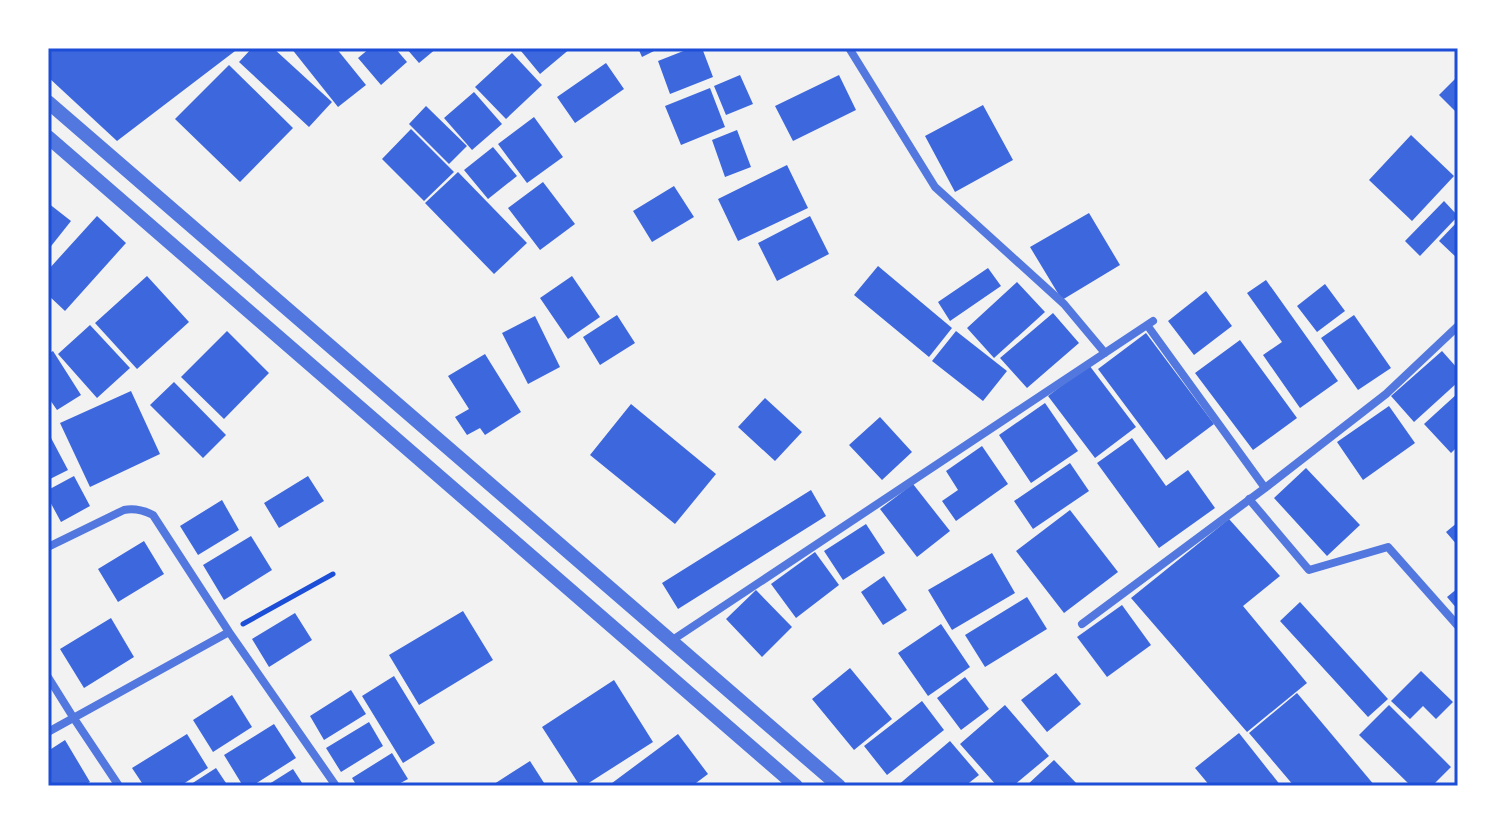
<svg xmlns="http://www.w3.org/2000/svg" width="1506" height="834" font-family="'Times New Roman',serif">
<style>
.building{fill:#3d67dc}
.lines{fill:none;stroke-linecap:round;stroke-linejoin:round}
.path{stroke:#1d4ed8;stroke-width:5}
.minor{stroke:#5277de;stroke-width:8}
.tertiary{stroke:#5277de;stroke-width:14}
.neatline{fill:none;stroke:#1d4ed8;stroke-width:3}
</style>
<rect width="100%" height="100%" fill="#f2f2f2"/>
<path class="building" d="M55,48H239L117,141L48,77V53Z
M252,48H273L332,102L309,127L239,62Z
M291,48H336L366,85L338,107Z
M370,48H395L407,62L381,85L358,58Z
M406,48H437L419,63Z
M524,48H571L540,74L521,51Z
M638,48H660L642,57Z
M691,48H702L713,77L670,94L658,61Z
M512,53L542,85L506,119L475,87Z
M606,63L624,89L575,123L557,97Z
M229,65L293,128L240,182L175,119Z
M740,75L753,104L726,115L714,86Z
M839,75L856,110L793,141L775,106Z
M1458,76V114L1439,95Z
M710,88L725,127L681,145L665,106Z
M474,92L502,124L472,150L444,118Z
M983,105L1013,160L955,192L925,136Z
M426,106L467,146L449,164L409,124Z
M534,117L563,157L527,183L498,144Z
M411,129L454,172L424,201L382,159Z
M737,130L751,167L725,177L712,140Z
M1411,135L1454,176L1412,221L1369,180Z
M493,147L517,176L488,199L464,170Z
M787,165L808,208L738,241L718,199Z
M458,172L527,243L494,274L425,203Z
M543,182L575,224L540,250L508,208Z
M674,186L694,217L652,242L633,211Z
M1444,201L1458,216L1420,256L1405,241Z
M48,203L71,221L48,250Z
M1089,213L1120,265L1062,300L1030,247Z
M97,216L126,243L65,311L48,295V270Z
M810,216L829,254L777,281L758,243Z
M1458,221V259L1439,241Z
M878,266L952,328L929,357L854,295Z
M988,268L1001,286L950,321L938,302Z
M147,276L189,322L137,369L95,323Z
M572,276L600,317L568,339L540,298Z
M1266,280L1338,381L1300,408L1263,355L1282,342L1247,293Z
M1017,282L1045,312L994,358L967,328Z
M1325,284L1345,311L1317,332L1297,306Z
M1206,291L1232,326L1194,355L1168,321Z
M1053,313L1079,343L1027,388L1000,358Z
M617,315L635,343L600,365L583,337Z
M1354,315L1391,368L1358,390L1321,338Z
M535,316L560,367L528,384L502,333Z
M90,325L130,368L97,398L58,354Z
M227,331L269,373L224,419L181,377Z
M956,331L1007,371L983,401L932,361Z
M1146,333L1214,424L1166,460L1098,369Z
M1240,340L1297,418L1253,450L1195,373Z
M53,351L81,395L57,410L48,397V354Z
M1442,351L1458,369V382L1414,422L1391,396Z
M485,354L521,412L485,435L480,428L467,435L455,417L469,409L448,376Z
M1089,365L1136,427L1095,458L1048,396Z
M174,382L226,435L203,458L150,405Z
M131,391L160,454L90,487L60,423Z
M1458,393V446L1451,453L1424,424Z
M765,398L802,432L775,461L738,427Z
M1045,403L1078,451L1031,483L999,435Z
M631,404L716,474L675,524L590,455Z
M1389,406L1415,443L1363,480L1337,442Z
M880,417L912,452L882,480L849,445Z
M50,436L68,470L48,480V438Z
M1132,438L1166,486L1188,470L1215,508L1159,548L1097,463Z
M982,446L1008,484L956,521L942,501L958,490L946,471Z
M1070,463L1089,491L1033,529L1014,501Z
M1306,468L1360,525L1327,556L1274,498Z
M74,476L90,506L61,522L48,498V490Z
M308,476L324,501L279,528L264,503Z
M913,484L950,531L917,557L880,509Z
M811,490L826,516L678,609L662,583Z
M222,500L239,530L198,555L180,526Z
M1070,510L1118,572L1064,613L1016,551Z
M1229,519L1280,576L1243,606L1307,683L1247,732L1131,598Z
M1458,522V546L1446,532Z
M866,524L885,553L843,580L824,551Z
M251,536L272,570L224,600L203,565Z
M144,541L164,574L118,602L98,569Z
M815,552L839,585L796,618L771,584Z
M992,553L1015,593L952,630L928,590Z
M884,576L907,610L883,625L861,592Z
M1458,588V610L1447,597Z
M756,590L792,627L762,657L726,619Z
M1027,597L1047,629L985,667L965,635Z
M1300,602L1388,699L1368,717L1280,621Z
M1122,605L1151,645L1107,677L1077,637Z
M463,611L493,660L419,705L389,655Z
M295,613L312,640L269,667L252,639Z
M111,618L134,657L84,688L60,649Z
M941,624L970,667L928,696L898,653Z
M850,668L892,719L854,750L812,699Z
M1421,671L1453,702L1436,719L1423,706L1410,719L1391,701Z
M1056,673L1081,704L1047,732L1021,700Z
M394,676L435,743L403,763L362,696Z
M965,677L989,709L961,730L937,698Z
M614,680L653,742L584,786H580L542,727Z
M351,690L366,714L324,740L310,716Z
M1297,693L1375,786H1294L1249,733Z
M232,695L252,727L213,752L193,720Z
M922,701L944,730L887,775L864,746Z
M1005,705L1049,756L1013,786H997L960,744Z
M1389,705L1451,767L1432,786H1411L1359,735Z
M369,722L383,746L341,772L326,748Z
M274,724L296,758L252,786H243L224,755Z
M1239,733L1281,786H1210L1195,768Z
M187,734L208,768L180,786H144L132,768Z
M678,734L708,774L692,786H608Z
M65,740L90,782L83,786H48V751Z
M950,741L979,775L965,786H897Z
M392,753L408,779L395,786H357L352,778Z
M1054,760L1079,786H1026Z
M530,761L546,786H491Z
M216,768L228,786H188Z
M293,769L304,786H266Z"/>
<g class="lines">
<path class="path" d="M243,624L333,574"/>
<path class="minor" d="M849,48L935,187L1064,304L1105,353
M1147,325L1265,488
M1249,499L1309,570L1388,547L1458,626
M48,547L124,510C135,508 143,510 153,515L229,632L336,786
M1082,624L1265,488L1386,394L1458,326
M671,641L1153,321
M48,677L73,717L119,786
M48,732L229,632"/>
<path class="tertiary" d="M48,102L839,786
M48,137L796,786"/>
</g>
<rect width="1506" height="834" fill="none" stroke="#ffffff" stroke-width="100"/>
<rect x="50" y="50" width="1406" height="734" class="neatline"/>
</svg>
